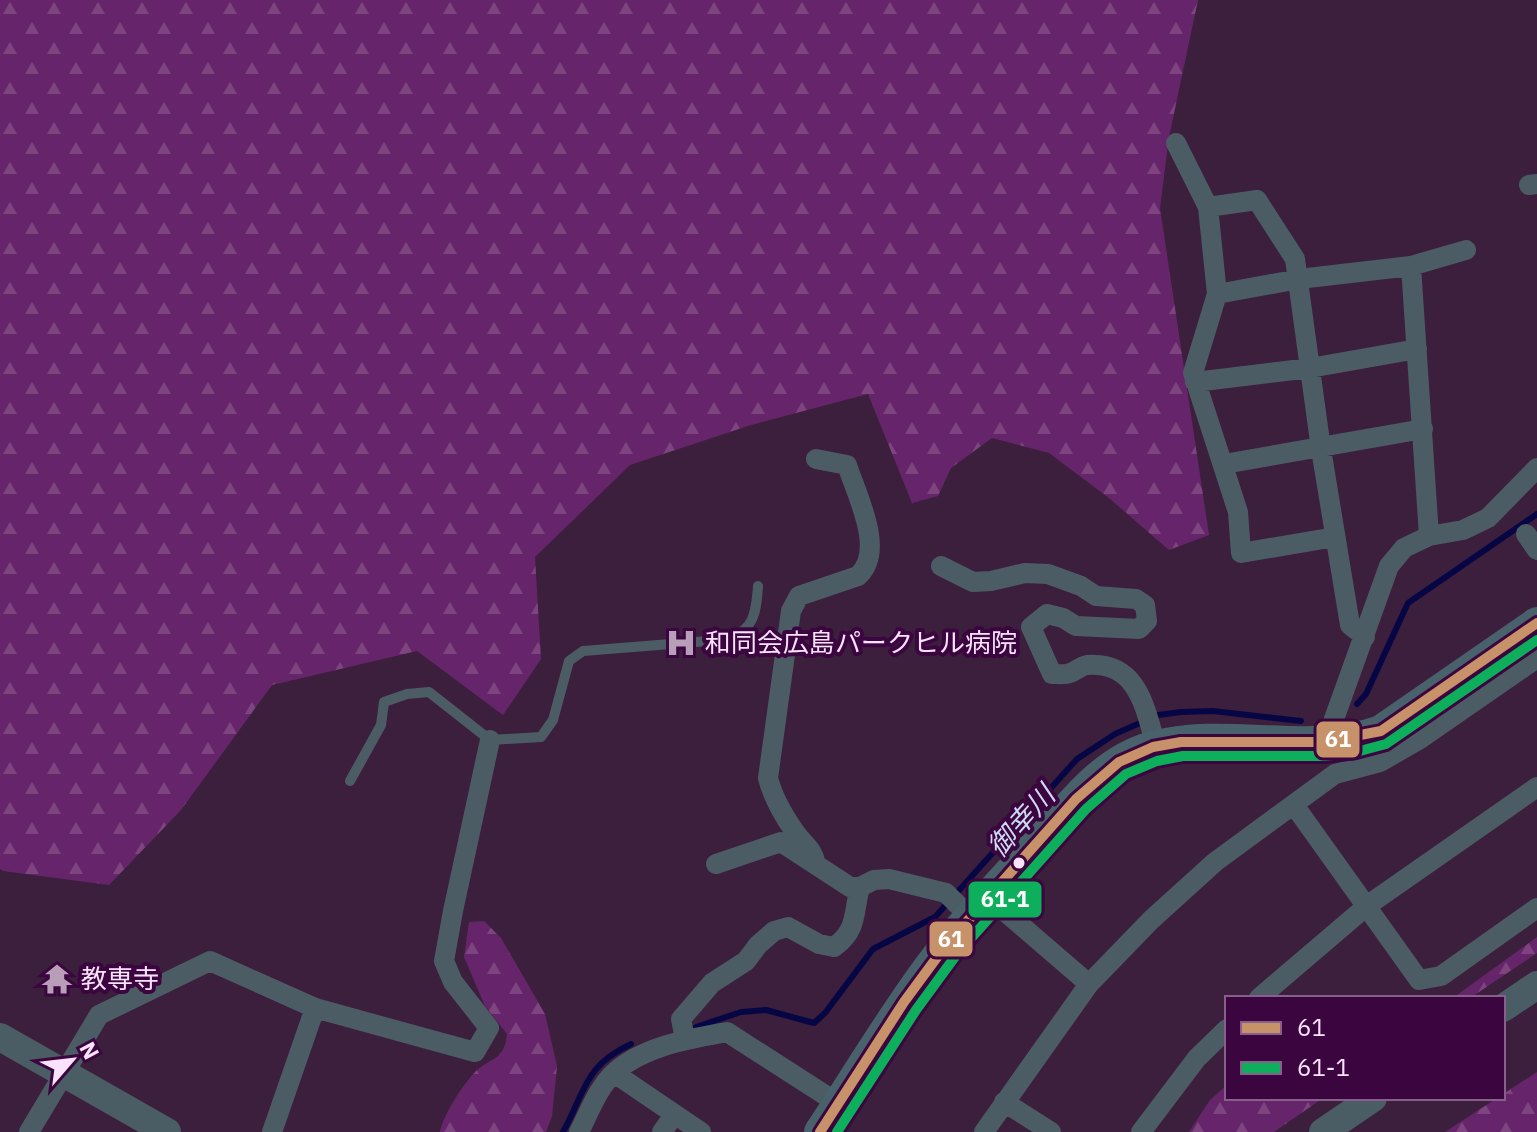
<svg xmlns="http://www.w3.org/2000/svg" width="1537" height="1132" font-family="'IBM Plex Sans','Noto Sans JP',sans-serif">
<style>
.forest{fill:url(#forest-firs)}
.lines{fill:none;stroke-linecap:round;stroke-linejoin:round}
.stream{stroke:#060645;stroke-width:6}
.lane{stroke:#4c5c65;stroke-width:10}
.street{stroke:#4c5c65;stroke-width:20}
.secondary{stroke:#4a5d65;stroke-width:28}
.primary{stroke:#49616a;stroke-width:32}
.bus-1-casing{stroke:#3b063f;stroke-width:16}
.bus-2-casing{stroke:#3b063f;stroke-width:16}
.bus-1{stroke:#c7916a;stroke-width:10}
.bus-2{stroke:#0daf5c;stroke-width:10}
.bus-dot{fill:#fbe2fc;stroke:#3b063f;stroke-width:3}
.labels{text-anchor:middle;stroke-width:8;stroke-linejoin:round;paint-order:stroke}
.poi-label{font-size:26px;fill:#fbe2fc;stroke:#3b063f;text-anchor:start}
.water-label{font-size:28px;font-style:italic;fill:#ced9f2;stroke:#3b063f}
.line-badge{stroke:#3b063f;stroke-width:3}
.badge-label{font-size:22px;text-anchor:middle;font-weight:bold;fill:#fff}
</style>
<defs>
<pattern id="forest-firs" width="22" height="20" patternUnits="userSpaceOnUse" patternTransform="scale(2)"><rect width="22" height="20" fill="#66256a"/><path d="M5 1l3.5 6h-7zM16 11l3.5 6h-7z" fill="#7d4480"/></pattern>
</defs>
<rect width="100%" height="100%" fill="#3c1f3d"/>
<path class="forest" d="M0,0H1198L1169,137L1160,208L1209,535L1169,550L1109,498L1049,453L992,438L951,468L938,496L912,503L868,394L751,425L630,465L535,557L541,659L503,715L417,651L272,685L181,810L109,885L3,871L0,869Z
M484,921L501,938L545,1014L557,1066L552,1116L546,1132H440C443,1115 464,1083 476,1071C493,1056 504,1061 507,1034L485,1006L464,957L469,922Z
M1537,937V953L1470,998H1453Z
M1537,1072V1132H1445L1497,1098H1503V1094Z
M1227,1085V1098H1323L1274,1132H1189L1210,1100Z"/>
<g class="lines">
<path class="stream" d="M1357,704L1366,694L1408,603L1537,514
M696,1027L741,1012L766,1010L814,1023L825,1013L873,949L935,917L1077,759L1115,734L1158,715L1181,712L1213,711L1301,721
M563,1132C586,1090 584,1066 631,1044"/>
<path class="lane" d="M350,781L381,725L384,702L407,694L429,692L490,740L541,737L553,720L569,661L583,651L721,640C753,633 756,616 758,586"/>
<path class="street" d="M1176,143L1208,207L1217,294L1193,373L1238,512L1241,553L1335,537
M1529,185L1537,184
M1208,207L1257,200L1295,259L1321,449L1350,625L1365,637
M1411,266L1429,536
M1217,294L1299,279L1411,266L1466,250
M1195,382L1310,368L1417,349
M816,459L847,465C857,496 886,551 858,576L799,596L791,611L768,778C773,798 783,815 795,832C804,845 812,847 816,864
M1224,464L1423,429
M1526,534L1537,550
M941,566L973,582L991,581L1025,573L1048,574L1081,586L1096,596L1136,599L1145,605L1147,621L1139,629L1076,626L1063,618L1047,614L1031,627L1052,674C1057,674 1065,675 1070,673C1076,671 1081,666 1087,665C1138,661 1145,708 1156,746
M1330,743L1334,719L1389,566L1404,548L1429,536L1463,530L1488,518L1537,468
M1294,805L1419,980L1441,976L1537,908
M716,864L781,842L850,887H860L874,880L889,879L946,893L969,916
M988,897L1089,984
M1259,998L1368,905L1537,787
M685,1039L681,1019L712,983L746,961L758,945L774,931L788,927L819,944L834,947C858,930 853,913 860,887
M614,1073L701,1132
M1004,1102L1051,1132
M29,1132L99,1015L210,961L315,1008L475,1052L489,1028L453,982L444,961L453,911L490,740
M272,1132L315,1008
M579,1132C589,1113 598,1087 615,1072C644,1046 689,1039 727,1032L839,1104
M662,1132L674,1115
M984,1132L1089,984L1151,920L1215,862L1335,774L1380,762L1420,739L1537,658
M1141,1132L1197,1058L1227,1029"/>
<path class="secondary" d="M1503,1008L1537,985
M0,1037L167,1132
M1323,1132L1373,1098"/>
<path class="primary" d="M820,1132C858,1075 893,1015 934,961C966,919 1002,881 1038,842C1071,805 1103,760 1153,747C1228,727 1306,757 1381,731L1537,623"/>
<g class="bus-1-casing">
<path id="bus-1" d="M820,1132L904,1002L946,945L1076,799L1119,762L1153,747L1181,742H1324L1381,731L1537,623"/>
</g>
<g class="bus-2-casing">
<path id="bus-2" d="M837,1132L916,1010L957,954L1086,809L1126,774L1157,761L1183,756H1325L1356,752L1386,744L1537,640"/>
</g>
<use href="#bus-1" class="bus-1"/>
<use href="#bus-2" class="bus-2"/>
</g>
<defs>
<g id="hospital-bare" transform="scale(2.4)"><path d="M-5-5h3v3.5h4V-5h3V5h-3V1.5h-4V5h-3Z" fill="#b89eb9" stroke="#3b063f" stroke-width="2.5" paint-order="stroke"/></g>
<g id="temple-bare" transform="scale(2.4)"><path d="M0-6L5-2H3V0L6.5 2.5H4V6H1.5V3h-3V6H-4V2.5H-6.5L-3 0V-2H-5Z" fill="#b89eb9" stroke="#3b063f" stroke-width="2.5" paint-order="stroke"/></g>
</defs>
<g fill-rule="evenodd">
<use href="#hospital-bare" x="681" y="643"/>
<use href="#temple-bare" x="57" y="979"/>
</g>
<circle class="bus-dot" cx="1019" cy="863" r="7"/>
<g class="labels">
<g class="poi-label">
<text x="705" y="652">和同会広島パークヒル病院</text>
<text x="81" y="988">教専寺</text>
</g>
<g class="water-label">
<text transform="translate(1021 821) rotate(-48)" y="10">御幸川</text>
</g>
</g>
<g class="line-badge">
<rect x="1315" y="720" width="46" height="39" rx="8" fill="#c7916a"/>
<rect x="967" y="880" width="76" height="39" rx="8" fill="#0daf5c"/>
<rect x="928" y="920" width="46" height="38" rx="8" fill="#c7916a"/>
</g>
<g class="badge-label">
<text x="1338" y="747">61</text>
<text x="1005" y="907">61-1</text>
<text x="951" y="947">61</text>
</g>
<rect x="1225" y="996" width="280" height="104" fill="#3b063f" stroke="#885e8b" stroke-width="2"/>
<rect x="1241" y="1022" width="40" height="12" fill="#c7916a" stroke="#885e8b" stroke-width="2"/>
<text x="1297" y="1036" font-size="24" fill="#fbe2fc">61</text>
<rect x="1241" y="1062" width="40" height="12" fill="#0daf5c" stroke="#885e8b" stroke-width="2"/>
<text x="1297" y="1076" font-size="24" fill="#fbe2fc">61-1</text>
<g transform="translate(72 1060) rotate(62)" stroke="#3b063f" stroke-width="6" paint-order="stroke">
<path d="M0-6L14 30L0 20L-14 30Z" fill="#fbe2fc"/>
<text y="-12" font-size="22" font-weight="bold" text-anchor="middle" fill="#fbe2fc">N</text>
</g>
</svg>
